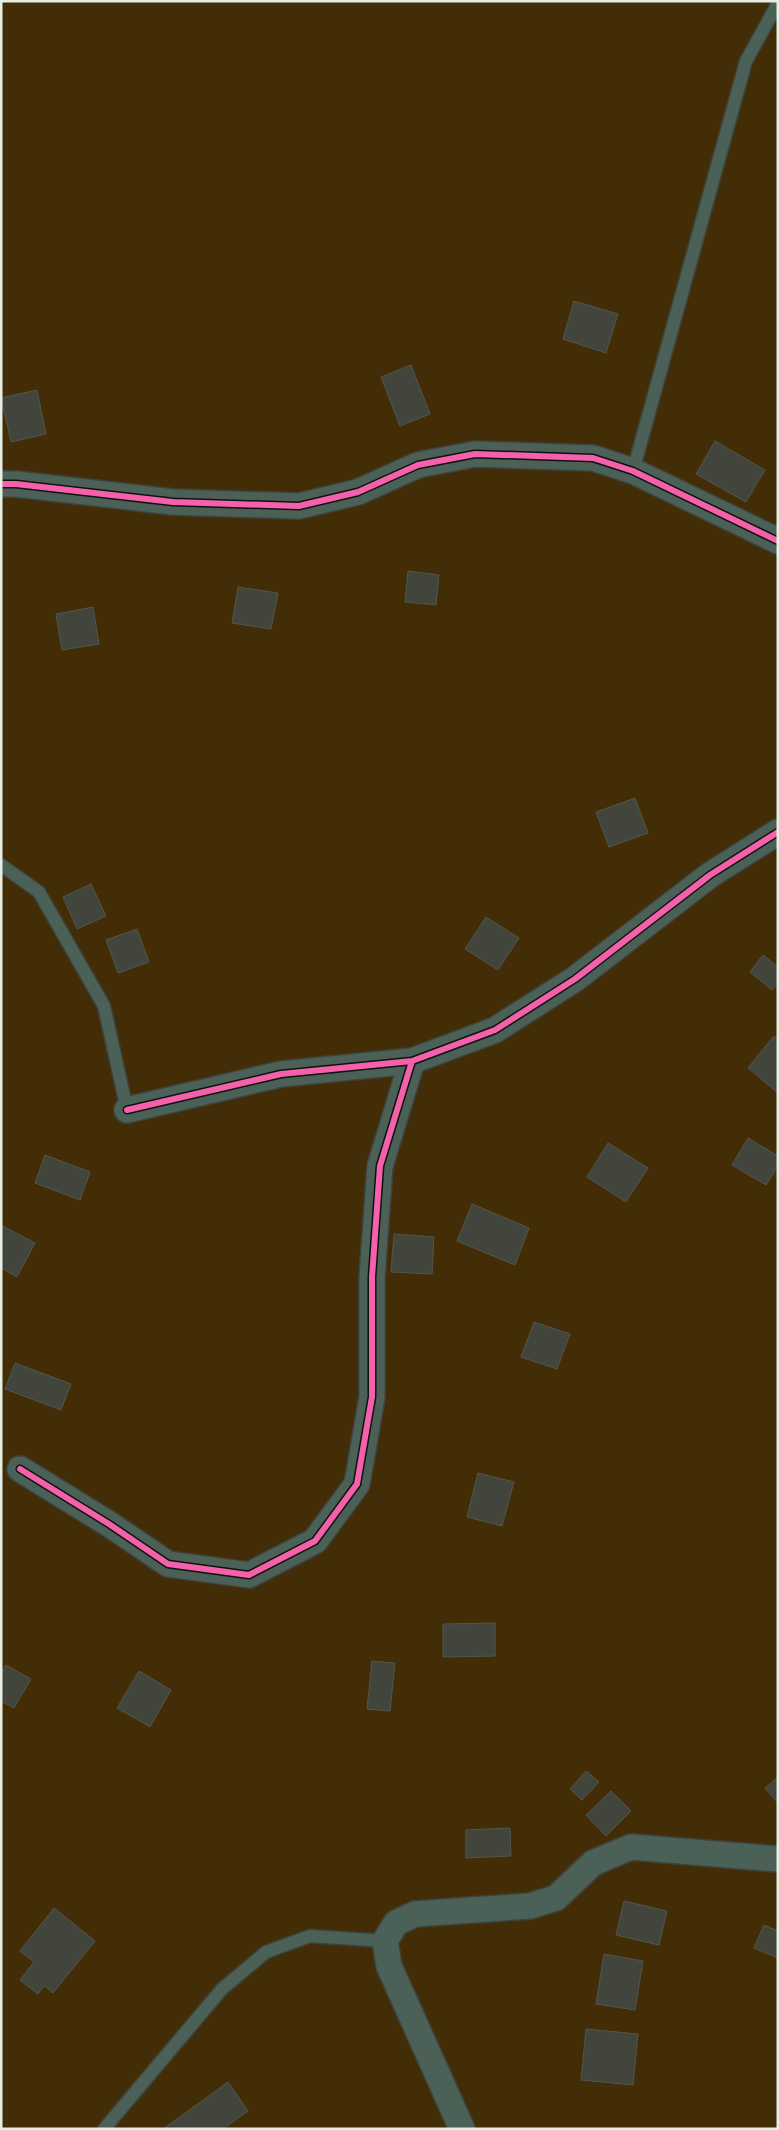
<svg xmlns="http://www.w3.org/2000/svg" width="779" height="2130" font-family="'Crimson Pro',serif">
<style>
.green{fill:#422d06}
.building{fill:#42453c;stroke:#53564e}
.lines{fill:none;stroke-linecap:round;stroke-linejoin:round}
.lane-casing{stroke:#3e443c;stroke-width:15}
.street-casing{stroke:#3e443c;stroke-width:28}
.lane{stroke:#4b6057;stroke-width:12}
.street{stroke:#4b6057;stroke-width:25}
.cycleway-casing{stroke:#0e140c;stroke-width:9}
.cycleway{stroke:#f560ab;stroke-width:6}
</style>
<rect width="100%" height="100%" fill="#222920"/>
<path class="green" d="M1,1H778V2129H1Z"/>
<path class="building" d="M574,301L618,314L606,353L563,339Z
M411,365L430,414L400,426L381,377Z
M37,390L46,434L11,442L1,398Z
M715,441L765,470L746,502L696,474Z
M408,571L439,575L436,605L405,602Z
M238,587L278,593L271,629L232,623Z
M93,607L99,644L62,650L56,614Z
M635,798L648,833L609,847L596,812Z
M91,884L106,916L77,929L63,897Z
M486,917L519,938L498,970L465,949Z
M137,929L149,962L118,973L106,940Z
M763,955L778,967V983L772,990L750,972Z
M774,1036L778,1040V1093L748,1068Z
M748,1138L778,1156V1166L766,1185L732,1165Z
M608,1143L648,1168L626,1202L587,1177Z
M45,1155L90,1172L80,1200L35,1183Z
M472,1204L529,1228L515,1265L457,1241Z
M3,1226L35,1243L17,1277L1,1268V1229Z
M394,1234L434,1237L432,1274L391,1272Z
M534,1322L570,1334L557,1369L521,1357Z
M15,1363L71,1384L61,1410L5,1389Z
M478,1473L514,1482L502,1526L467,1517Z
M495,1623V1656L443,1657V1624Z
M372,1661L395,1663L390,1711L367,1709Z
M6,1665L31,1679L14,1708L1,1701V1673Z
M139,1671L171,1690L150,1727L117,1708Z
M586,1771L599,1782L582,1800L570,1789Z
M778,1777V1803L765,1788Z
M611,1791L631,1811L606,1836L586,1815Z
M510,1828L511,1856L466,1858V1830Z
M624,1901L667,1911L659,1945L616,1935Z
M54,1908L95,1941L53,1993L44,1986L38,1994L20,1980L34,1962L20,1951Z
M764,1925L778,1931V1958L754,1948Z
M604,1954L643,1961L635,2010L596,2004Z
M586,2029L638,2034L633,2085L581,2080Z
M228,2082L248,2111L223,2129H163Z"/>
<g class="lines">
<g class="lane-casing">
<path id="lane" d="M633,471L746,61L778,3
M1,865L39,892L104,1006L127,1110
M104,2129L222,1989L266,1952L310,1936L385,1941"/>
</g>
<g class="street-casing">
<path id="street" d="M1,484H16L173,502L299,506L358,492L418,465L475,454L593,458L633,471L778,541
M127,1110L281,1074L412,1061L495,1030L575,979L710,875L778,832
M20,1469L109,1524L168,1564L249,1575L315,1541L357,1484L372,1397V1277L380,1166L412,1061
M462,2129L389,1966L385,1941L396,1923L415,1914L530,1906L556,1898L593,1863L631,1847L778,1859"/>
</g>
<use href="#lane" class="lane"/>
<use href="#street" class="street"/>
<g class="cycleway-casing">
<path id="cycleway" d="M1,484H16L173,502L299,506L358,492L418,465L475,454L593,458L633,471L778,541
M127,1110L281,1074L412,1061L495,1030L575,979L710,875L778,832
M20,1469L109,1524L168,1564L249,1575L315,1541L357,1484L372,1397V1277L380,1166L412,1061"/>
</g>
<use href="#cycleway" class="cycleway"/>
</g>
<rect width="779" height="2130" fill="none" stroke="#e7efe4" stroke-width="5"/>
</svg>
